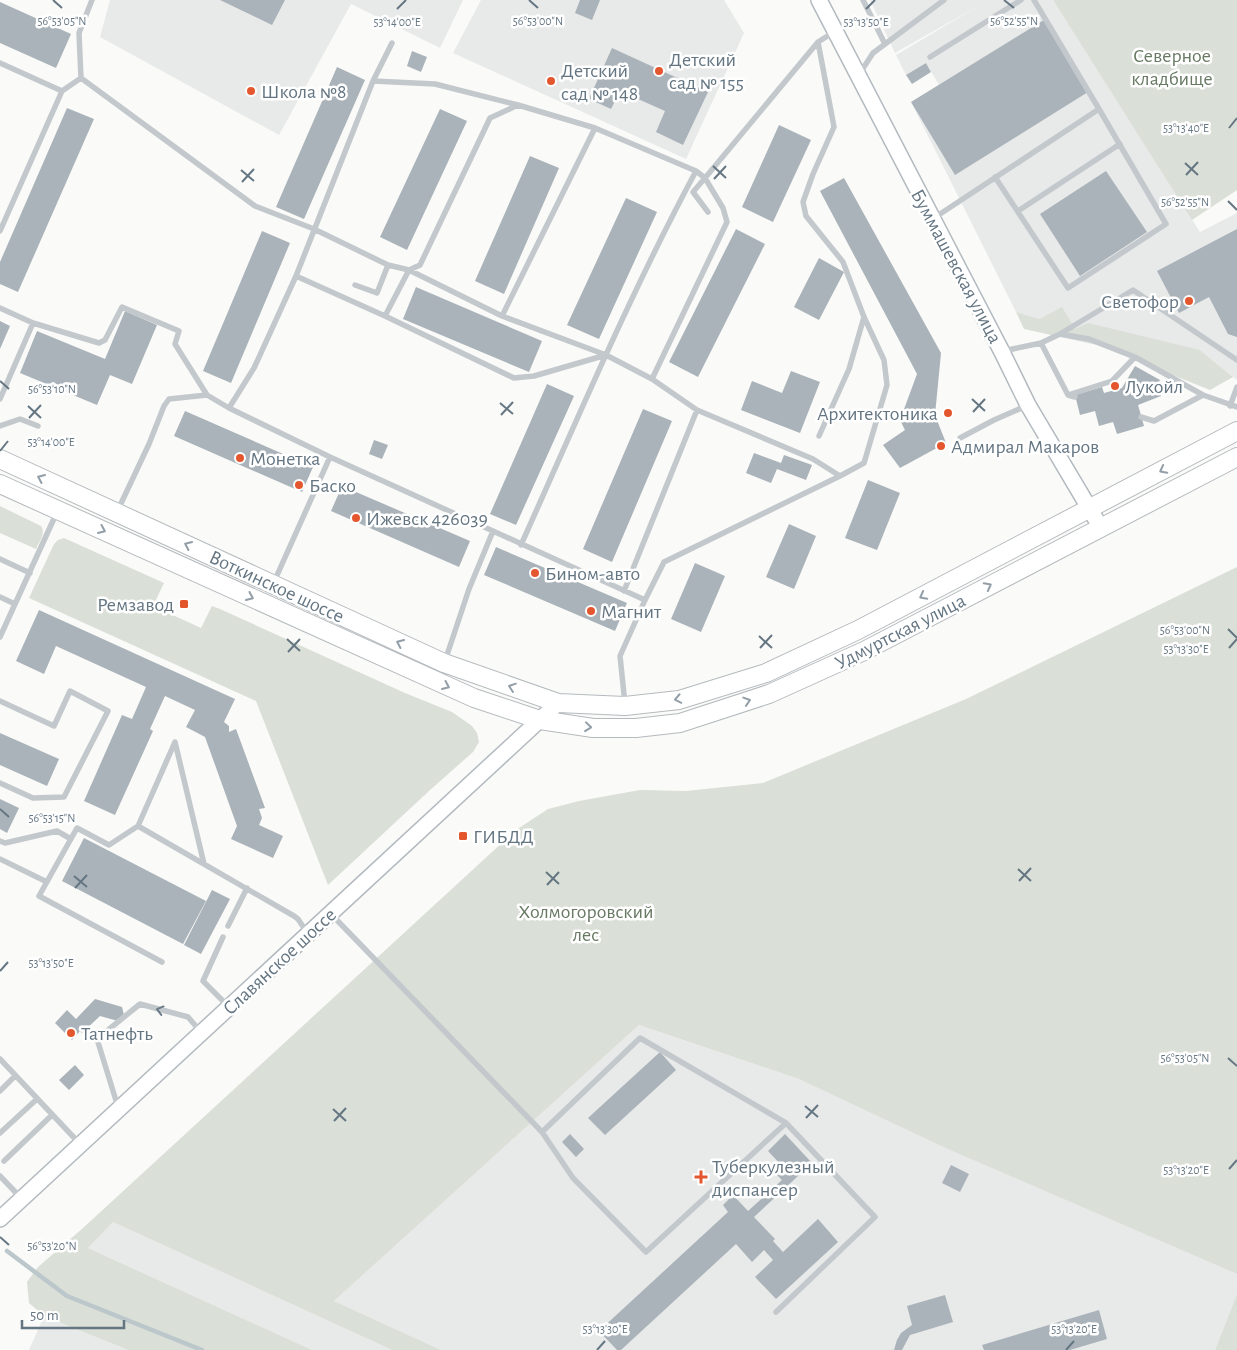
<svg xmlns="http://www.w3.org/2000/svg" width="1237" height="1350" font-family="'Alegreya Sans',sans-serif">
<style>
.built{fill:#e8e9e9}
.green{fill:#dadfd7}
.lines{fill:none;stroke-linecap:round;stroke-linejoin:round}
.stream{stroke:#bbc7cb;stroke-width:4.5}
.building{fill:#aab3b9}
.secondary-casing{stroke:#b3babf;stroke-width:18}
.primary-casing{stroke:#b5babe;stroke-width:20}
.lane{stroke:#c3c8cc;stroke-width:5.5}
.secondary{stroke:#fff;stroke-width:15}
.primary{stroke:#fff;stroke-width:18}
.oneway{stroke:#939fa8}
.oneway2{stroke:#6a7a87}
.ticks{fill:none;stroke:#657683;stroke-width:2}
.poi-dot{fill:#e4572e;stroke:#fff;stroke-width:2}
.labels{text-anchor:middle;stroke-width:5;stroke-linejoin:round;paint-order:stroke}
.park-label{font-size:20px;fill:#687a64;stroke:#fff}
.poi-label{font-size:20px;fill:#657683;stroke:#fff;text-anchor:start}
.street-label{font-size:20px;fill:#657683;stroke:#fff}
.ticks-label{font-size:12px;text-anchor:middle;fill:#657683;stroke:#fff;stroke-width:5;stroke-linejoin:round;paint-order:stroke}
</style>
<rect width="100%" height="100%" fill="#fafaf8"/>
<path class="built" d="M110,0H463L440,48L351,4L279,135L100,37Z
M481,0H724L744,33L686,159L453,53Z
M870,0H1053L1200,232L1237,213V380L1200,350L1075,329L1016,312L911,102L939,85L926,63L906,75L896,55L980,5L895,53Z
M639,1025L799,1079L983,1163L1237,1274V1294L1215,1350H441L334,1301Z
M113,1222L392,1350H312L88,1248Z
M44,1316L128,1350H29Z"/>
<path class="green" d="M1053,0H1237V190L1192,220Z
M1062,307L1075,329L1088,323L1200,350L1233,377L1210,390L1097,345L1024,329L1016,312L1040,319Z
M0,506L41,526C46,533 39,542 36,549L0,533Z
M64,538L164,583L153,606L201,628L212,606L220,609L405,693L452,712L472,726L477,733L479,742L473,752L429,791L328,885L256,701L29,598L54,544L58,540Z
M1237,567V1274L946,1148L799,1079L639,1025L334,1301L441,1350H392L113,1222L88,1248L312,1350H128L44,1316L29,1303L27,1282L38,1267L83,1228L516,830L548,809L579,801L640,790L686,791L763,783L966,699Z
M1237,1294V1350H1215Z"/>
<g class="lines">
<path class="stream" d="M7,1251L67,1296L202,1350"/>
</g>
<path class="building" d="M220,0H285L272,25Z
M580,0H600L592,20L575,13Z
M0,2L71,34L56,68L0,43Z
M1044,20L1088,92L955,175L911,102Z
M612,48L708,92L683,145L656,132L665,111L620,91L611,109L589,99Z
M412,51L427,57L421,72L407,66Z
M926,63L931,72L912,84L906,75Z
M337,67L365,80L304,219L276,207Z
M67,108L94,119L18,292L0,284V262Z
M440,109L467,121L407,250L380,237Z
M779,125L811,140L773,222L742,207Z
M530,156L559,168L504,294L475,281Z
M1106,171L1147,232L1080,276L1040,214Z
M844,178L941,353L935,415L946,443L900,468L883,445L905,430L900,420L917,374L820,191Z
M626,198L657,212L599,339L567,325Z
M736,229L765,244L698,377L669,362Z
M1237,229V337L1228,334L1209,297L1179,313L1157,271Z
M262,231L290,243L231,383L203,371Z
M819,258L844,272L819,320L794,307Z
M416,287L542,341L529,372L403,319Z
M125,311L157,325L132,384L110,375L97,405L20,373L37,331L105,359Z
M0,321L10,326L0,349Z
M1135,366L1160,380L1157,386L1161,396L1138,405L1144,426L1117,434L1113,422L1099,426L1095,411L1080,415L1075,395L1102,387L1104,393L1122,388Z
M791,371L820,382L800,433L741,410L752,381L782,393Z
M547,384L574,396L516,525L490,514Z
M643,409L672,421L612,562L583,549Z
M185,411L313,467L302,492L174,436Z
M374,440L388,445L382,459L369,454Z
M754,453L781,463L784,455L812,465L806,480L777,469L771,483L746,473Z
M868,480L900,493L877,550L845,538Z
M342,486L470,541L459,567L331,511Z
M789,524L816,536L794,589L766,577Z
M496,547L627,603L615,631L484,575Z
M695,563L725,576L701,632L671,619Z
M39,610L235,699L224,722L229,726V732L236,729L265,808L259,809L262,818L259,825L283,836L273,858L231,839L237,826L205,737L186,727L195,710L165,696L150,729L153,731L115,815L84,801L122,715L132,719L146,687L56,646L44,674L16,661Z
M0,733L59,759L47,786L0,765Z
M0,799L19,808L7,833L0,829Z
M84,838L206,901L183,944L62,881Z
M212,890L230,899L201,954L184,945Z
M95,999L122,1007L124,1015L118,1021L100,1016L82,1033L80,1031L72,1040L55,1023L67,1010L76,1019Z
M660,1052L676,1070L605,1135L588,1118Z
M75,1065L84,1075L69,1090L59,1080Z
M570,1134L584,1149L576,1157L562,1142Z
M785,1134L812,1163L754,1217L775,1239L773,1241L783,1252L818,1219L838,1242L776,1299L755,1277L773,1260L764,1250L752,1262L736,1244L621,1350H617L599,1331L728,1212L723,1205L733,1195L748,1211L782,1180L777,1175L784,1168L768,1151Z
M951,1165L969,1174L960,1192L942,1183Z
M945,1295L953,1322L910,1335L902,1350H894L897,1340L901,1333L912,1325L907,1306Z
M1099,1310L1107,1339L1070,1350H984L982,1345Z"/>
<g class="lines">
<g class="secondary-casing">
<path id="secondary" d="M819,0L1002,352L1028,405L1101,528
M0,1219L558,703"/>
</g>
<g class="primary-casing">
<path id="primary" d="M0,459L444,663L558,703L625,706L679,700L766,673L858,630L1237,431
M0,484L474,698L540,720L593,728H636L680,723L769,694L864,651L1237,457"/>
</g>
<path class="lane" d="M92,0L79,33L81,78L255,206L314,229L388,265L409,270L502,316L606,355L652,379L697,410L813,459L840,476L864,463L887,385L884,360L864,317L843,262L806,216L803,202L813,174L834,127L818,42
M863,0L885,44
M1034,0L1099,109
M930,57L1021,0
M0,63L62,91L81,78
M860,73L873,53L944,0
M373,81L392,43
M1018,211L1120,144
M934,218L1099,109L1166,224L1068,288L995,177
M0,231L62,91
M296,276L385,316L514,378L534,376L606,355
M355,285L377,293L388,265
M0,308L33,323L99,343L105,340L122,307L179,331L175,344L207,395
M385,316L409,270L420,265L490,118L518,105
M502,316L595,128
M1060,334L1133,290L1237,360
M1041,343L1060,334L1089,339L1135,357
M1003,351L1041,343L1068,395L1075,397
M652,379L727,222L723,208L705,178L693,192L708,212
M1068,395L1112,381L1135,357L1203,395
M0,399L33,323
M1230,406L1237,387
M229,408L254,368L296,276L373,81L435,84L518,105L595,128L696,171L705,178L818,42L834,32
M1141,417L1154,421L1203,395L1237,407
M0,426L20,419L38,426
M819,436L849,369L864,317
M960,438L994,420L1026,406
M117,512L149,444L164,406L169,399L207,395L229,408L330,457L645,600L664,562L840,476
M521,545C577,420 631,292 696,171
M0,559L30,573
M274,582L330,457
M624,591L697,410
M0,597L15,604
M0,637L57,512
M445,661L469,589L493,531
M0,701L54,726L70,691L108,711L64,797L33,798L0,783
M625,704L620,656L645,600
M138,826L109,845L77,828L39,896L162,962
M0,841L5,843L57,831L71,839
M0,859L47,882
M204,864L175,742L138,826L294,916L298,919L308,934
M331,914L542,1132L573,1178L646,1252L786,1123L875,1217L776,1312
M228,926L247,888
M223,937L203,981L229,1007
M0,1059L80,1144
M0,1091L15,1076
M118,1107L97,1039L140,1004L188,1017L201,1032
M542,1132L640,1038L786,1123
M0,1133L37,1099
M4,1161L52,1115
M0,1176L21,1198"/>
<use href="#secondary" class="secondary"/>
<use href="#primary" class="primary"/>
</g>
<defs><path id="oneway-chevron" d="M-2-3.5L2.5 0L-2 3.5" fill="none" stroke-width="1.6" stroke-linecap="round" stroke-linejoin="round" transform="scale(1.25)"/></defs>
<g class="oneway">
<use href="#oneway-chevron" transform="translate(1163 470) rotate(152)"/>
<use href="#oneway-chevron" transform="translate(41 478) rotate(-156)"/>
<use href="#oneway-chevron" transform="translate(102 530) rotate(24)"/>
<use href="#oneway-chevron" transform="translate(188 545) rotate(-155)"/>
<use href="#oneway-chevron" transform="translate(988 586) rotate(-28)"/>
<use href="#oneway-chevron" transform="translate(923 596) rotate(152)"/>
<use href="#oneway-chevron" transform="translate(250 597) rotate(24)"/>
<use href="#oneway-chevron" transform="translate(400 643) rotate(-155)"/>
<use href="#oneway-chevron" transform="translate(446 686) rotate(24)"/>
<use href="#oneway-chevron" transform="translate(512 687) rotate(-161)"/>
<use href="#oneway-chevron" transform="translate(678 699) rotate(169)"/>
<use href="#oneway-chevron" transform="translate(747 701) rotate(-18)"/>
<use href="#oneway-chevron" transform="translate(588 727) rotate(6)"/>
</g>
<use class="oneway2" href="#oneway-chevron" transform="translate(160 1010) rotate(-165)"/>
<path class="ticks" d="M53,0L62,8M529,0L538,8M1004,0L1014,8M397,9L406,0M866,9L875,0M1229,128L1237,118M1185,163L1198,175M713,166L726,178M241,170L254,181M1186,175L1198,162M714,179L726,166M242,182L254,169M1228,201L1237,210M0,381L9,389M972,399L985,411M500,403L513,414M28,406L41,418M973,412L985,399M501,415L513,402M29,418L41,405M0,451L8,441M1228,629L1237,638M759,636L772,648M287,639L300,651M760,648L772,635M1229,648L1237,639M288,652L300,639M0,809L9,817M1018,869L1031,881M546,872L559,884M74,876L87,887M1019,881L1031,868M547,885L559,872M75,888L87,875M0,971L8,962M1228,1058L1237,1066M805,1106L818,1117M333,1109L346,1121M806,1118L818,1105M334,1121L346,1108M1229,1169L1237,1160M0,1237L9,1245M597,1350L605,1341M1066,1350L1074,1341"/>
<g class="poi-dot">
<circle cx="659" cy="71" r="5"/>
<circle cx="551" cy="81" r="5"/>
<circle cx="251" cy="91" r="5"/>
<circle cx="1189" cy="301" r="5"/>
<circle cx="1115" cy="386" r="5"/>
<circle cx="948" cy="413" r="5"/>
<circle cx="941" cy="446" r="5"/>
<circle cx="240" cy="458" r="5"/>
<circle cx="299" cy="485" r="5"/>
<circle cx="356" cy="518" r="5"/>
<circle cx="535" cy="573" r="5"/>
<rect x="179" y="599" width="10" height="10" rx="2.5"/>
<circle cx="591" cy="611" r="5"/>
<rect x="458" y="831" width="10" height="10" rx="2.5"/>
<circle cx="71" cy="1033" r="5"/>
<path d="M698.5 1169.5h5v5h5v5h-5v5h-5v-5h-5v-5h5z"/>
</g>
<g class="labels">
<g class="park-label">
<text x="1172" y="62">Северное<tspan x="1172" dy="23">кладбище</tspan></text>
<text x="586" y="918">Холмогоровский<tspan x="586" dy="23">лес</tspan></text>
</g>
<g class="poi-label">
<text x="669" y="66">Детский<tspan x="669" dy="23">сад № 155</tspan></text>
<text x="561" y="77">Детский<tspan x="561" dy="23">сад № 148</tspan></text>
<text x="261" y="98">Школа №8</text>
<text x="1179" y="308" text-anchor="end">Светофор</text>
<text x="1125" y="393">Лукойл</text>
<text x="938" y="420" text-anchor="end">Архитектоника</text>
<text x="951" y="453">Адмирал Макаров</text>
<text x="250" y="465">Монетка</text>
<text x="309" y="492">Баско</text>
<text x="366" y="525">Ижевск 426039</text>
<text x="545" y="580">Бином-авто</text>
<text x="174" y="611" text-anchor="end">Ремзавод</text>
<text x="601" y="618">Магнит</text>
<text x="473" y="843">ГИБДД</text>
<text x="81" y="1040">Татнефть</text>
<text x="712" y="1173">Туберкулезный<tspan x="712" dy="23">диспансер</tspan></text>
</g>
<g class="street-label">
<text transform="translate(957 266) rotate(62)" y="7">Буммашевская улица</text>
<text transform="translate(277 586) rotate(25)" y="7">Воткинское шоссе</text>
<text transform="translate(900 631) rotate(-27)" y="7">Удмуртская улица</text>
<text transform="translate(279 961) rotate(-43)" y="7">Славянское шоссе</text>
</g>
</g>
<g class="ticks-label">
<text x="1014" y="25">56°52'55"N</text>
<text x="62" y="25">56°53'05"N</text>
<text x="538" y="25">56°53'00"N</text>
<text x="397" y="26">53°14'00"E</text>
<text x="866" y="26">53°13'50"E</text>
<text x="1186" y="132">53°13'40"E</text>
<text x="1185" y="206">56°52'55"N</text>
<text x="52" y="393">56°53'10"N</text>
<text x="51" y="446">53°14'00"E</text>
<text x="1185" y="634">56°53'00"N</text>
<text x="1186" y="653">53°13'30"E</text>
<text x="52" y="822">56°53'15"N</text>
<text x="51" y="967">53°13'50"E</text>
<text x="1185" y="1062">56°53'05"N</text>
<text x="1186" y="1174">53°13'20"E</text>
<text x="52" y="1250">56°53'20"N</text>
<text x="605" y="1333">53°13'30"E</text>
<text x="1074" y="1333">53°13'20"E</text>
</g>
<path d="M22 1320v8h102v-8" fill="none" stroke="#657683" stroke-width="2.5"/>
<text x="30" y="1320" font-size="15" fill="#657683" stroke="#ffffff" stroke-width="4" paint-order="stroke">50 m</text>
</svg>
